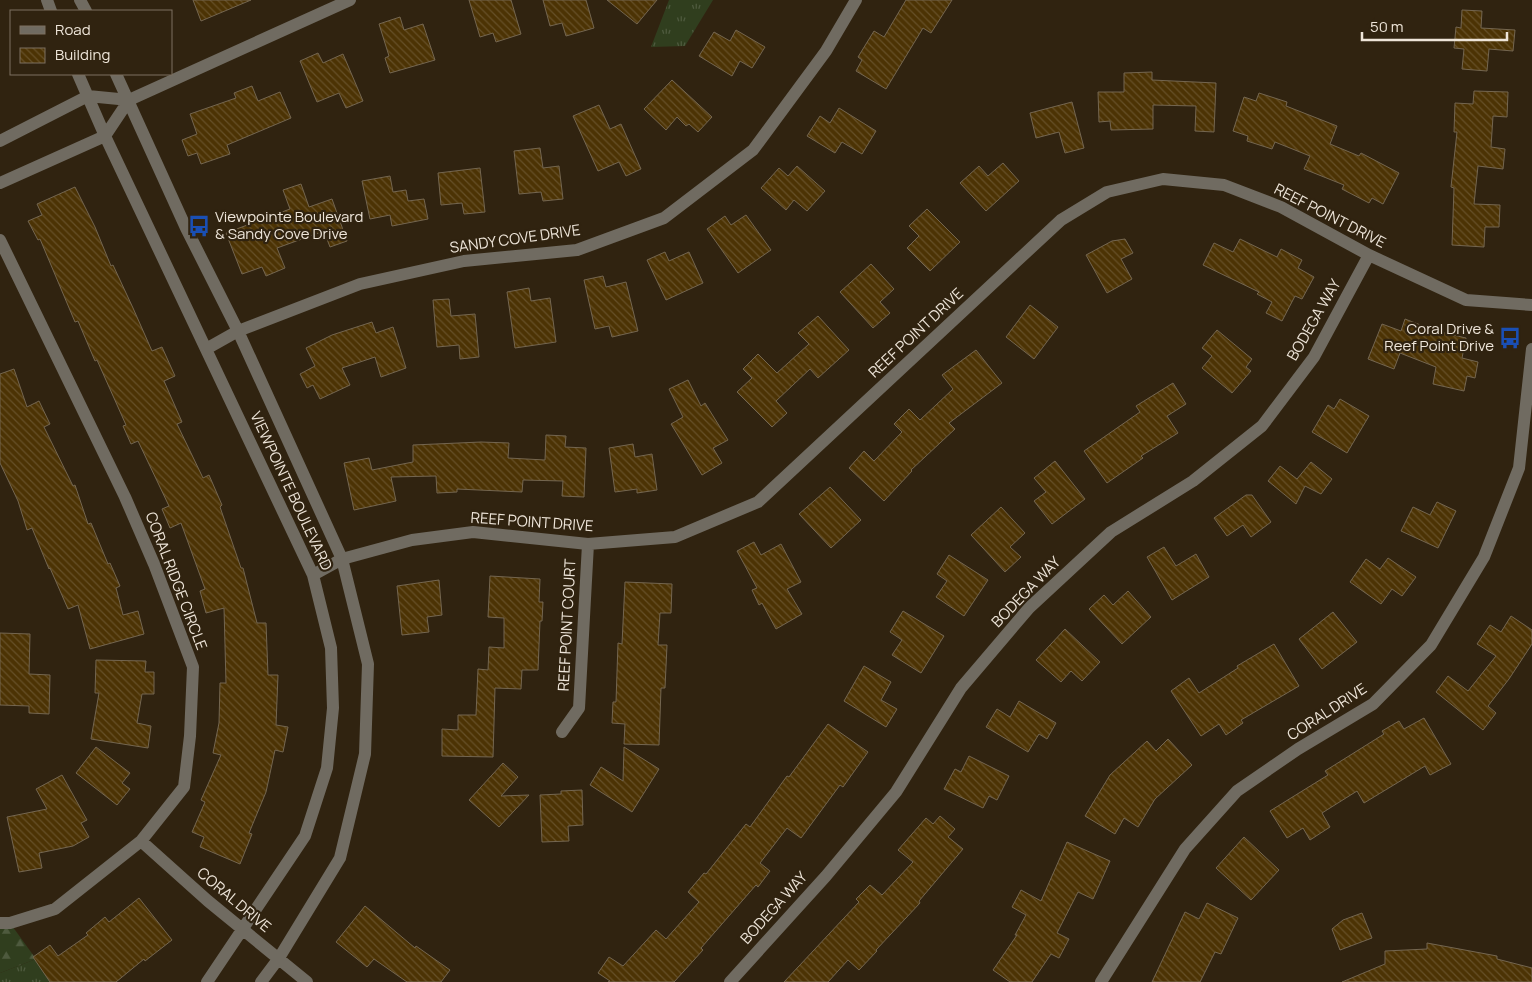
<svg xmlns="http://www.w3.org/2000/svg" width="1532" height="982" font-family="Manrope,sans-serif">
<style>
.grass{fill:url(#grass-tufts)}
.forest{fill:url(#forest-firs)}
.building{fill:url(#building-back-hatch);stroke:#746650}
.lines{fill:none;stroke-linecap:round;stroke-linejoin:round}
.minor{stroke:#706b61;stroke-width:12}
.labels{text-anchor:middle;stroke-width:4.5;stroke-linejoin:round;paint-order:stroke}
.street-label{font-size:15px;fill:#eee5d9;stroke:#302310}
.poi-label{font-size:15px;fill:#eee5d9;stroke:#302310;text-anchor:start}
</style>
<defs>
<pattern id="grass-tufts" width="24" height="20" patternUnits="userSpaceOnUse" patternTransform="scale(1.25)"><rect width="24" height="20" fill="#303e1e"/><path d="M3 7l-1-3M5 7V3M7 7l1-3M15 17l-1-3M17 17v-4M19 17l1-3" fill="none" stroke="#4e5a3e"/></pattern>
<pattern id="forest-firs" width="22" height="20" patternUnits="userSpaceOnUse" patternTransform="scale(1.25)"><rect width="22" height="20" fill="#303e1e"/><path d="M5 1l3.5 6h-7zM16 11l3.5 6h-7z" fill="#4e5a3e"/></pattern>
<pattern id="building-back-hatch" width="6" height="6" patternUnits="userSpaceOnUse" patternTransform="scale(1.25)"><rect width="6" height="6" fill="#4c3304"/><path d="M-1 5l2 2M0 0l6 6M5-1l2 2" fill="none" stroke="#665028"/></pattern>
</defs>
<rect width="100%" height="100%" fill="#302310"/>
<path class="grass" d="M669,0H713L685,46L651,47Z
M36,959L52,982H0V973Z"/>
<path class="forest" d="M0,923H10L36,959L0,973Z"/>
<path class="building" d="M193,0H251L201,21Z
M469,0H511L521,34L496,42L493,33L480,37Z
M543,0H586L594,28L566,36L562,23L550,26Z
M607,0H657L637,24Z
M906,0H952L931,33L923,28L886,89L856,71L862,60L858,57L874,31L884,37Z
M1462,10L1482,11L1481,28L1515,30L1513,51L1489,49L1487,71L1462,69L1464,49L1454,48L1456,27L1461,28Z
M400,17L404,30L423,24L435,60L390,73L385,58L389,56L379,24Z
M736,30L765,47L752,68L740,61L732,76L699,56L714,32L730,41Z
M318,53L323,63L343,54L363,101L346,108L339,93L317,102L300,61Z
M1152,72V80L1216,83L1214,132L1195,131L1196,106L1153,105V129L1111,130L1110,121L1099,122L1098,92H1124V73Z
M672,80L712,117L698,132L689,124L686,126L677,117L666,130L644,109Z
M252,86L258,101L280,92L291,118L227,145L230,154L201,164L197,153L188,156L182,140L197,134L190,114L236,98L234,93Z
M1474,91L1508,92L1507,117L1493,116L1491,147L1505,149L1503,169L1478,166L1474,204L1500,205L1499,227H1485L1484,247L1452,245L1454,188L1451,187L1457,132H1454L1455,103L1473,104Z
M1259,93L1287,102L1286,106L1337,126L1330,144L1359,156L1361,153L1399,173L1383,204L1372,198L1369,203L1342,189L1344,185L1304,169L1310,156L1275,142L1272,149L1247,141L1248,136L1233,131L1244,97L1256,101Z
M1072,102L1084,148L1065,153L1059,132L1036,138L1030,113Z
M599,105L610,129L621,124L641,169L626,176L619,162L598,171L573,116Z
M839,108L876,131L862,154L842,142L835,153L807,136L820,116L830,123Z
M540,148L543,168L559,166L563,199L543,201L541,192L519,194L514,151Z
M1003,163L1019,181L986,211L960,183L979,166L988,176Z
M797,166L825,191L807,211L794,200L786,210L761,188L779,168L788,176Z
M480,168L485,212L464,214L462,203L441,205L438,173Z
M390,176L393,192L406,190L408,201L424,199L428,219L392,226L390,215L370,219L362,181Z
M301,184L309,207L332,199L347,241L330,247L324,231L277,248L285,268L266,276L262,267L242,274L226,233L290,209L283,190Z
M75,187L95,227L111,266L113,265L133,308L152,351L162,347L175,376L164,381L182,422L177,424L203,478L209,475L222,505L220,507L241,568H243L257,623H266L268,675H278L276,725L288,727L283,752L275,750L266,792L249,833L252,834L240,864L200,847L204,837L192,832L205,802L201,800L221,755L213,753L219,723L220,683H226L224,608L206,613L200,591L205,589L181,523L170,528L162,509L169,506L138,441L131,444L123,426L126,425L97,360L95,361L78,321L75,322L40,239L38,240L28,221L42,215L37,204Z
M927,209L960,242L930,271L907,248L919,236L909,226Z
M746,215L771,250L738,273L707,229L725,216L731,225Z
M1125,239L1133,253L1121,259L1132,279L1107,293L1086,255L1112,241Z
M1240,239L1277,257L1281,249L1302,260L1298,268L1314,277L1302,299L1295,296L1282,321L1266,313L1272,302L1257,294L1259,292L1203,265L1214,243L1233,252Z
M665,252L669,261L689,252L703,283L666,300L647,260Z
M871,264L894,289L880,302L890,313L873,328L840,292Z
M603,276L606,287L626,282L638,331L612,337L609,326L595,329L584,280Z
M529,288L531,301L550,298L556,342L515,348L507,292Z
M449,299L451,316L475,314L479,357L460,359L459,345L437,347L433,300Z
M1030,305L1058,327L1034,359L1006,337Z
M818,316L849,350L818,378L810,369L776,401L787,413L772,427L737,392L752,378L743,369L758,354L777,373L809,344L798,333Z
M1405,319L1436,331L1466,338L1462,358L1478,362L1475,378L1467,376L1464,391L1433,384L1436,367L1400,353L1394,369L1368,359L1382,324L1401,331Z
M372,322L376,333L393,327L406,368L381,377L375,357L342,368L350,385L320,399L313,385L307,388L300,374L315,366L306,348L332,335Z
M1217,330L1252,359L1246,367L1251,371L1232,393L1202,368L1212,356L1202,348Z
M976,350L1002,383L949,423L955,429L911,470L912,471L884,501L849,468L864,451L874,461L902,432L894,424L909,409L920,420L953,389L942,375Z
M14,369L27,407L39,401L50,424L44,427L73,486L75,485L88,524L91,523L108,564L110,563L120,586L116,588L123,615L138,611L144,634L90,649L78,605L68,609L50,568L49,569L32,528L27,530L18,501L0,463V374Z
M688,380L701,406L705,403L728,440L713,448L722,463L702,475L671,424L683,417L669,389Z
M1173,383L1186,404L1167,416L1178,433L1141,456L1143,458L1107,483L1084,451L1140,412L1136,406Z
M1340,399L1369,416L1347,453L1312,432L1328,405L1334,409Z
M546,435L566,436L565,447L586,448L584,497L562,496L563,481L523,480L522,492L457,489V492L437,493L436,476L391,477L396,501L354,510L344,463L369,458L372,470L413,462V445L481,442L509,443L508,458L545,460Z
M633,444L635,457L652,454L657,490L637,493V489L615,492L609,448Z
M1055,461L1085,499L1052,524L1034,501L1046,492L1034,478Z
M1311,462L1332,479L1321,494L1305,486L1296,504L1268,481L1280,466L1297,479Z
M830,487L861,520L831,548L799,514Z
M1246,495H1252L1271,522L1251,537L1243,525L1227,536L1214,518Z
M1437,502L1456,511L1438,548L1401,531L1413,507L1430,515Z
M1001,507L1025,533L1010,547L1021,557L1005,572L971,535Z
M754,542L761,555L781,544L801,582L787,589L802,614L776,629L762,603L759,605L752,590L757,588L737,551Z
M1164,547L1176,566L1196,554L1209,577L1172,600L1147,557Z
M949,555L988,580L964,616L936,597L947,581L937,574Z
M1388,558L1416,577L1402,596L1392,589L1381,604L1350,582L1366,559L1380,569Z
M490,576L540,579L539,602H543L542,621H540L538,670H522L521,689L495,688L493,757L442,756V729L458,730V715H476L478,669L488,670L489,647L504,648V618L488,617Z
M439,580L442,615L427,617L429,632L402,635L397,586Z
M625,582L672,584L671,613H660L658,645H667L665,688H661L659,745L624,744L625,724L612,723L613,702H616L618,643L622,644Z
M1128,591L1151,617L1122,644L1089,609L1104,595L1113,605Z
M903,611L944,636L921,673L892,655L902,640L890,632Z
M1333,612L1357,642L1322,669L1299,639Z
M1511,616L1532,630V644L1509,679L1488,706L1496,713L1483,730L1436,692L1448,676L1468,691L1496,656L1477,644L1490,625L1501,632Z
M1065,629L1100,662L1082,681L1071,671L1061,682L1036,660Z
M0,633L30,634L29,674L50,675L49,714L29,713V706L0,705Z
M1274,644L1299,686L1241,720L1243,723L1226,735L1219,724L1201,736L1171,691L1189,678L1199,693L1238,668L1237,666Z
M96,660L146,661L145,672H154V694H142L137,723L151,726L148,748L91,739L99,693H95Z
M864,666L891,682L881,700L897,709L886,727L844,701Z
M1019,701L1056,723L1047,739L1039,734L1028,752L986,727L997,709L1010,717Z
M1424,718L1451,764L1430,775L1425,766L1364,803L1357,791L1322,813L1330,827L1310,840L1303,828L1287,838L1270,811L1328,775L1325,771L1384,734L1382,731L1399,721L1404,729Z
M828,724L868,752L843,787L840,785L801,838L787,828L760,863L770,871L758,887L756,885L701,948L703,950L674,982H608L610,981L598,973L609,957L623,966L656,930L666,939L699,902L688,892L704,873L706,874L746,824L750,827L787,776L789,777Z
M1168,739L1192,765L1155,799L1138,827L1124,818L1115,834L1085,816L1110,775L1147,741L1156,751Z
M96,747L130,773L122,783L130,789L117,805L76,773Z
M624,747L659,769L632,812L590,785L601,767L623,781Z
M969,756L1009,776L997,800L989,796L983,808L944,789L955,769L961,772Z
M503,763L518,777L501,796L529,795L499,827L469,800Z
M62,775L87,820L81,823L89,837L73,846L39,853L42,868L19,872L7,817L47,809L36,789Z
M582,790L583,825L568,826L569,841L542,842L540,795L561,794V791Z
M940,816L955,829L948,837L963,849L919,901L920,903L876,950L877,951L859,970L848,960L828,982H784L859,902L856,899L870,885L882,895L913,862L898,850L926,818L933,824Z
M1244,837L1279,870L1251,900L1216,868Z
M1067,842L1110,861L1093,899L1078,892L1057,933L1069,939L1059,958L1051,954L1032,982H1010L993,970L1017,935H1015L1026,915L1012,907L1021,890L1041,901Z
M139,898L172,940L145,961L144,959L116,982H50L33,957L50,945L58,956L88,935L86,933L105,917L109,922Z
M1207,903L1238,918L1221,954L1215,952L1200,982H1152L1185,912L1199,919Z
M365,906L415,948L416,946L450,970L441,982H407L374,959L367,967L336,942Z
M1362,913L1372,938L1340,950L1332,929L1343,920Z
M1427,943L1497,956V959L1532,968V982H1342L1385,964V951L1427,949Z"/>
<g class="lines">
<path class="minor" d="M47,0L51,11
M80,0L86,11
M78,74L105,136L313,575L331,648L333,708L327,768L305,836L207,982
M116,74L186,228L238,331L342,559L368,664L365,754L340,858L279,958L261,982
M129,100L350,0
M0,141L88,96L129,100L105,136L0,183
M0,240L125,497L154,564L193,667L190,736L184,787L141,841L55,909L10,923H0
M206,349L238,331L360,284L464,261L577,250L664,218L753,150L826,51L856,0
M313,575L342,559L412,540L473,532L588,544L675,537L758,502L1061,220L1107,192L1163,179L1224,185L1281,207L1369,255L1466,300L1532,305
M562,732L579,708L588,544
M141,841L208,901L307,982
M730,982L826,876L896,792L961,688L1029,608L1111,532L1193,481L1262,426L1314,357L1369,255
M1101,982L1185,849L1237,791L1298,749L1373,704L1431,645L1484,557L1519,468L1532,349"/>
</g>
<defs>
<g id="bus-bare" transform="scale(1.725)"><path d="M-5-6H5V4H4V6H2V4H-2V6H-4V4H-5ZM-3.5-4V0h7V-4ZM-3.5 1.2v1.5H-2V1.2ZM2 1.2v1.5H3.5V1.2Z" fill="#1a4fb4" stroke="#302310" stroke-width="2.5" paint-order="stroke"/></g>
</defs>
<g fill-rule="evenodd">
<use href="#bus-bare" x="199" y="226"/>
<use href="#bus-bare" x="1510" y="338"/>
</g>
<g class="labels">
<g class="street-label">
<text transform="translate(1330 216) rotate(27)" y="5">REEF POINT DRIVE</text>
<text transform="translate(515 239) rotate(-8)" y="5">SANDY COVE DRIVE</text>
<text transform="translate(1314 320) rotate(-60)" y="5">BODEGA WAY</text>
<text transform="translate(916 333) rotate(-43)" y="5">REEF POINT DRIVE</text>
<text transform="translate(291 491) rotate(65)" y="5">VIEWPOINTE BOULEVARD</text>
<text transform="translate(532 522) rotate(4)" y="5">REEF POINT DRIVE</text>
<text transform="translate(176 581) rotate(69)" y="5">CORAL RIDGE CIRCLE</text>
<text transform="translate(1026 592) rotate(-46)" y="5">BODEGA WAY</text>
<text transform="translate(567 625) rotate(-87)" y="5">REEF POINT COURT</text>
<text transform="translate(1327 712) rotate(-33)" y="5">CORAL DRIVE</text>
<text transform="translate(234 900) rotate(40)" y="5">CORAL DRIVE</text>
<text transform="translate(774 908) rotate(-48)" y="5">BODEGA WAY</text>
</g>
<g class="poi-label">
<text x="215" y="222">Viewpointe Boulevard<tspan x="215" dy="17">&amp; Sandy Cove Drive</tspan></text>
<text x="1494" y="334" text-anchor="end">Coral Drive &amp;<tspan x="1494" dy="17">Reef Point Drive</tspan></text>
</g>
</g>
<rect x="10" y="10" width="162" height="65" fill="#302310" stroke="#7c7160"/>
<rect x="20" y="26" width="25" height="8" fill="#706b61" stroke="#7c7160"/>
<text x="55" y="35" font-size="15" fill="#eee5d9">Road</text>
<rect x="20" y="48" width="25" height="15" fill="url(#building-back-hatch)" stroke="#7c7160"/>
<text x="55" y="60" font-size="15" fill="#eee5d9">Building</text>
<path d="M1362 32v8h145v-8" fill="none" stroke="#eee5d9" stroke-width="2.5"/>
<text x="1370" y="32" font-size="15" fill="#eee5d9" stroke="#302310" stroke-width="4" paint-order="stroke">50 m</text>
</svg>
